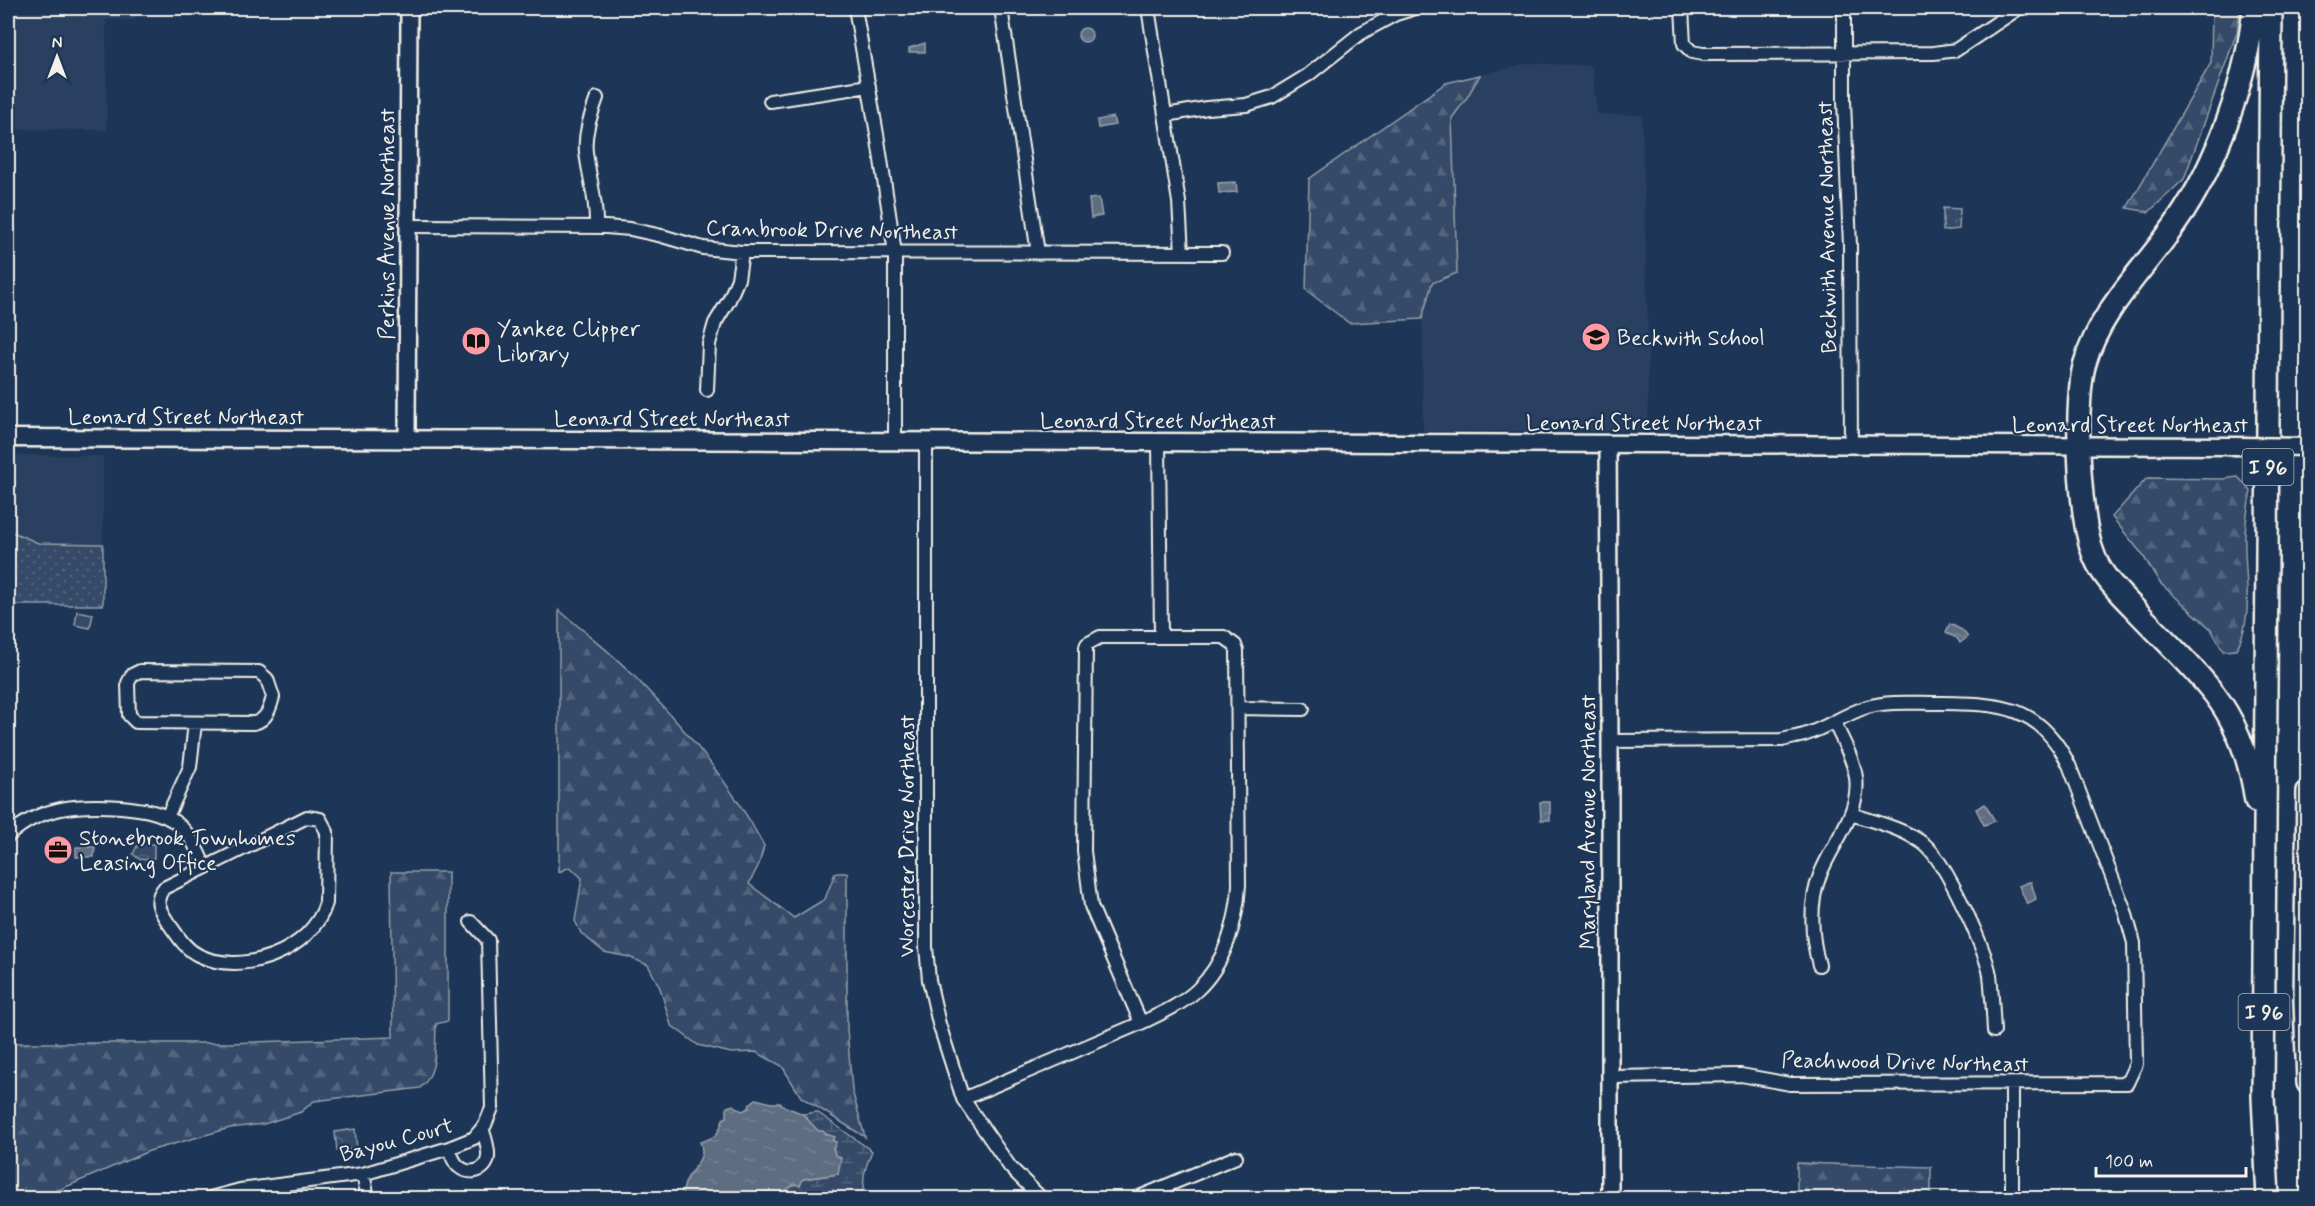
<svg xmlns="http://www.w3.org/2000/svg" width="2315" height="1206" font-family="Mynerve,sans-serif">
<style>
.built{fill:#2a4060}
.grass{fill:url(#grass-dots);stroke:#949ea8;stroke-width:1.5}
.forest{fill:url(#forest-firs);stroke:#949ea8;stroke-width:1.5}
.wetland{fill:url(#wetland-marsh);stroke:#949ea8;stroke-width:1.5}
.park{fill:url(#park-crowns);stroke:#949ea8;stroke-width:1.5}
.garden{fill:#354a67;stroke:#949ea8;stroke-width:1.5}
.water{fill:url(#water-ripples);stroke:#9aa2ab;stroke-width:1.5}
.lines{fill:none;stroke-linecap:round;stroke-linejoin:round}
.minor-casing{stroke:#f4f1e8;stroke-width:16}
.tertiary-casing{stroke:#f4f1e8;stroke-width:20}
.secondary-casing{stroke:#f4f1e8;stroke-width:21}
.motorway-casing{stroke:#f4f1e8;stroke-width:26}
.minor{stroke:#1d3557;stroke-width:12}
.tertiary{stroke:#1d3557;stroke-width:15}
.secondary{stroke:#1d3557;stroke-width:16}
.motorway{stroke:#1d3557;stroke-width:21}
.secondary-bridge-casing{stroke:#f4f1e8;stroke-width:21;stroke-linecap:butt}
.secondary-bridge{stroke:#1d3557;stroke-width:16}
.labels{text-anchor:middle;stroke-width:4.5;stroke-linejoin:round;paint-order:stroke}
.shield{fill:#1d3557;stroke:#b4b9bc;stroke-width:1.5}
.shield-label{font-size:21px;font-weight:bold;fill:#f4f1e8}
.street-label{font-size:22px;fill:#f4f1e8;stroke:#1d3557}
.poi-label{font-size:22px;fill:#f4f1e8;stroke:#1d3557;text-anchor:start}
</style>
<defs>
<pattern id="grass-dots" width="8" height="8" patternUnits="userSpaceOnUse" patternTransform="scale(1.5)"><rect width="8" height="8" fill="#354a67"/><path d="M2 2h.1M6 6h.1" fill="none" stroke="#53657d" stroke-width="1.8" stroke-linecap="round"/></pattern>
<pattern id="forest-firs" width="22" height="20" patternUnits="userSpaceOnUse" patternTransform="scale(1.5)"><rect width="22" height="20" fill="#354a67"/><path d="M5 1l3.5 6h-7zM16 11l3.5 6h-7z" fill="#53657d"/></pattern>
<pattern id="wetland-marsh" width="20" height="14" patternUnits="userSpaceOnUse" patternTransform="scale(1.5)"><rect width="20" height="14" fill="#354a67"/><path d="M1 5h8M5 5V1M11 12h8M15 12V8" fill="none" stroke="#53657d"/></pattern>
<pattern id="park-crowns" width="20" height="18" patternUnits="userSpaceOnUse" patternTransform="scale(1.5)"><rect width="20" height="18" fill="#354a67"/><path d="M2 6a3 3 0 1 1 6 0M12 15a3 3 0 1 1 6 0" fill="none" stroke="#53657d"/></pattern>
<pattern id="water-ripples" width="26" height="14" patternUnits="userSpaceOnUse" patternTransform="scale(1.5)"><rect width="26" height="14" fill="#5e6d82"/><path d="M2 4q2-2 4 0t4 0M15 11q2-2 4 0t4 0" fill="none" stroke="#768294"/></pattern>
</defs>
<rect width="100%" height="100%" fill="#1d3557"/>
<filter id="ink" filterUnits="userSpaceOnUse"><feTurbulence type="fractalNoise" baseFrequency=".0167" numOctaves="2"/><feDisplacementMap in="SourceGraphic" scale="12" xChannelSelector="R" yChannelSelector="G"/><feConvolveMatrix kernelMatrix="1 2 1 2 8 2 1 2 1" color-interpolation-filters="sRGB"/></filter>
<g filter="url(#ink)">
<path class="built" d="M8,8H136V20H106L107,130L8,129Z
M1529,63L1592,66L1597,114L1642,115L1648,337V431H1423L1422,319L1432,283L1457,273L1452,118L1466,99L1480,75Z
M8,455L103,456V544L38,543L8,530Z"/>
<path class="grass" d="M8,530L38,543L103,544V605H8Z"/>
<path class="forest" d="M2212,8H2240L2237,32L2184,179L2149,212L2127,208L2211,63Z
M1480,75L1466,99L1452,118L1457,273L1432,283L1422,319L1349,323L1306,290L1309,179L1446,83Z
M2238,477L2251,491C2248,505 2246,519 2245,533C2243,573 2256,614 2236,650L2223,651L2211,629L2160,583L2142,554L2112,517L2147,478L2222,479Z
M559,610C583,631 609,650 631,673C682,725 730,781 764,846L759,864L749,884L794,918L825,899L835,873H847V1029L852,1090L865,1137L801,1097L782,1066L756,1052L731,1053L698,1045L671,1025L660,988L648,965L629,957L604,952L581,933L575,921L582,878L570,867L559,872Z
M391,872H448V1021L436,1024C435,1047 438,1073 420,1088L314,1101L301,1112L264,1124L230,1128L149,1151L54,1192V1198H8V1043H229L393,1037Z
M1797,1163L1931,1167V1198H1797Z"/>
<path class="wetland" d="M817,1112L872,1151C866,1166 858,1184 869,1198H790L786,1190L803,1179L838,1174L832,1140L810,1125L803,1114Z"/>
<path class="park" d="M1943,208L1960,209L1959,229L1943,231Z
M138,844H154V858L149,860L139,859L133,854Z
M355,1129L357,1149L337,1151L335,1132Z"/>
<path class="garden" d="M77,611L93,614L90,628L75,625Z"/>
<path class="water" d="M1078 35a7 7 0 1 1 14 0a7 7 0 1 1-14 0Z
M925,43V52H909V48Z
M1113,117L1115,125L1098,128L1097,120Z
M1236,182L1237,192L1219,193L1218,183Z
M1099,198L1102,216L1091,218L1089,199Z
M1950,624L1962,630L1968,637L1960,643L1957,638L1946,633Z
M1540,802H1550V820H1541Z
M1985,804L1995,821L1984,825L1976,809Z
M76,847H95L94,857H76Z
M2029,882H2031L2036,899L2027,904L2019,886Z
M756,1099L771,1103H780C788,1110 794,1109 802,1114C808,1118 812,1126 819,1131H823L826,1134L835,1137L832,1140L836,1142L835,1146L833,1148L835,1155L841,1158L838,1174L803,1179L800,1186L795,1184L786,1190L790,1198H681C683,1192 684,1184 687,1179C694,1166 707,1157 700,1142C715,1138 719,1135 723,1119L727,1117V1107L733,1105L742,1111L749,1108L750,1104Z"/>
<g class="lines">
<g class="minor-casing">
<path id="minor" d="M855,8L878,140L895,253V441
M1001,8L1038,253
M1148,8L1179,202L1182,253
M1682,8L1684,44L1692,52L1703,54L1934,53L1956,50L2019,8
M1844,8V101L1850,246L1851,446
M770,101L869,86
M1166,115L1207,108L1246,105L1272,97L1308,75L1361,33L1396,14L1415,8
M409,226L606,227L630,229L662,236L703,248L742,252L1222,253
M596,226C597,200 589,178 586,152C584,133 591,115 597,98
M707,390L709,344L715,323L729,300L738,279L742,252
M926,441V947L929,980L939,1024L963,1099L1010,1167L1041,1198
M1159,442L1161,636
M140,671L259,672L267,679L273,697C270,708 267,720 254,723L136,722L129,715L128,683L132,675Z
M1238,708L1303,709
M1610,741L1782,740C1789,738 1797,737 1804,735C1826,728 1845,714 1867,707C1888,701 1913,703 1935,703C1998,704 2038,702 2069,765L2125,911L2134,943L2136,1064L2127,1083L1790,1084L1741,1075L1610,1077
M1851,814C1875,822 1903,828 1924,844C1945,860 1985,948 1990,975C1992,993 1993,1012 1994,1031
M167,817L190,767L195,723
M307,817L320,819L327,832L326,903C312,951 242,977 198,955C184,948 176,933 167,921C159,909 154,900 164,888Z
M8,836C40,806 78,804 121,807C141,809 161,811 178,824C191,835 198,851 205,867
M1819,965C1811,937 1809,903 1820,875C1832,843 1861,813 1856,777C1853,758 1842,739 1834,722
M963,1099L1141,1023C1160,1014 1181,1005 1197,990C1225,964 1237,922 1239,885L1237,651L1235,645L1224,637H1100L1087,644L1086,647L1084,851L1091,906L1141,1023
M449,1148C451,1154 453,1161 458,1166C468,1175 486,1173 488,1157C489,1148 485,1137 482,1128
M363,1174L368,1198
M210,1198L240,1190L363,1174L449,1148L474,1138L485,1125L492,1108L488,940L471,922
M1137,1198L1236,1157
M2012,1198V1084"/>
</g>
<g class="tertiary-casing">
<path id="tertiary" d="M407,440L409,8
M1608,445L1610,741V1198"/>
</g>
<g class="secondary-casing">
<path id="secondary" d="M8,438L2235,446"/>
</g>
<g class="motorway-casing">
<path id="motorway" d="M2254,8C2247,78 2217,165 2176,223C2145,268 2100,310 2085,363C2080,379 2080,396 2079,413C2078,451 2080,488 2086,526C2089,540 2092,555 2100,568C2108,582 2121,595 2132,606C2157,633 2184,657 2207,685C2235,717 2250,759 2256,801
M2308,791L2305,1000L2308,1083
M2268,1198L2263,1097L2271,8"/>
</g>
<use href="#minor" class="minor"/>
<use href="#tertiary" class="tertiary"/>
<use href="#secondary" class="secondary"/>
<use href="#motorway" class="motorway"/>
<g class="secondary-bridge-casing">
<path id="secondary-bridge" d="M2235,446L2308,447"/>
</g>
<use href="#secondary-bridge" class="secondary-bridge"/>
</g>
</g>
<defs>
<g id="school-disc" transform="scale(1.5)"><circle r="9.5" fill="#ff9aa2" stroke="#1d3557"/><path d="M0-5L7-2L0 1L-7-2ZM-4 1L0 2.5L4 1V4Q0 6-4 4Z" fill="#111"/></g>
<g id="library-disc" transform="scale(1.5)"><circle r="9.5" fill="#ff9aa2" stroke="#1d3557"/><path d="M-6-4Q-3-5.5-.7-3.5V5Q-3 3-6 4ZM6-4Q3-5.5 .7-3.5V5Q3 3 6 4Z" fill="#111"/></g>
<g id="office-disc" transform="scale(1.5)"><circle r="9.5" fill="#ff9aa2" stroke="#1d3557"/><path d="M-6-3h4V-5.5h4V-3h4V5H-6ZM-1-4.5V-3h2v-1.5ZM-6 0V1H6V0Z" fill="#111"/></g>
</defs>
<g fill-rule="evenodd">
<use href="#school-disc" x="1596" y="337"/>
<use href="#library-disc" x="476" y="341"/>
<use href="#office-disc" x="58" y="850"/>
</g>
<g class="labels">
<g class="shield">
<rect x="2242.5" y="449" width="51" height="36" rx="4.5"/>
<rect x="2238.5" y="994" width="51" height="36" rx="4.5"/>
</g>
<g class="shield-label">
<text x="2268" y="474">I 96</text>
<text x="2264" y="1019">I 96</text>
</g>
<g class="street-label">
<text transform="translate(386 224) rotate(-90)" y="8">Perkins Avenue Northeast</text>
<text transform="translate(1826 227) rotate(-91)" y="8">Beckwith Avenue Northeast</text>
<text transform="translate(832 229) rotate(1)" y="8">Cranbrook Drive Northeast</text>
<text x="186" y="424">Leonard Street Northeast</text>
<text x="672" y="426">Leonard Street Northeast</text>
<text x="1158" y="428">Leonard Street Northeast</text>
<text x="1644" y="430">Leonard Street Northeast</text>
<text x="2130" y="432">Leonard Street Northeast</text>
<text transform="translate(1587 822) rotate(-90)" y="8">Maryland Avenue Northeast</text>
<text transform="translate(906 836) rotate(-90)" y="8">Worcester Drive Northeast</text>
<text transform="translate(1905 1061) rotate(1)" y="8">Peachwood Drive Northeast</text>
<text transform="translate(396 1139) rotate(-15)" y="8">Bayou Court</text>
</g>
<g class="poi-label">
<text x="497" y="336">Yankee Clipper<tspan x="497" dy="25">Library</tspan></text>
<text x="1617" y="345">Beckwith School</text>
<text x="79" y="845">Stonebrook Townhomes<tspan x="79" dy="25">Leasing Office</tspan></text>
</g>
</g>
<rect width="2315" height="1206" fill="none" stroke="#1d3557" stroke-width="30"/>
<rect x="15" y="15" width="2285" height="1176" fill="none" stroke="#f4f1e8" stroke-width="2" filter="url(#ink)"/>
<g transform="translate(57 57)" stroke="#1d3557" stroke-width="4.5" paint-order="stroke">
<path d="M0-4.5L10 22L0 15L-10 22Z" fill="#f4f1e8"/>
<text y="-9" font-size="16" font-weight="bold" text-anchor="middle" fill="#f4f1e8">N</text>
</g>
<path d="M2096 1167v9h150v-9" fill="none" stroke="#f4f1e8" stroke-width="3"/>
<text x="2105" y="1167" font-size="18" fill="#f4f1e8" stroke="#1d3557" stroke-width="4.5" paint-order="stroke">100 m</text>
</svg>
